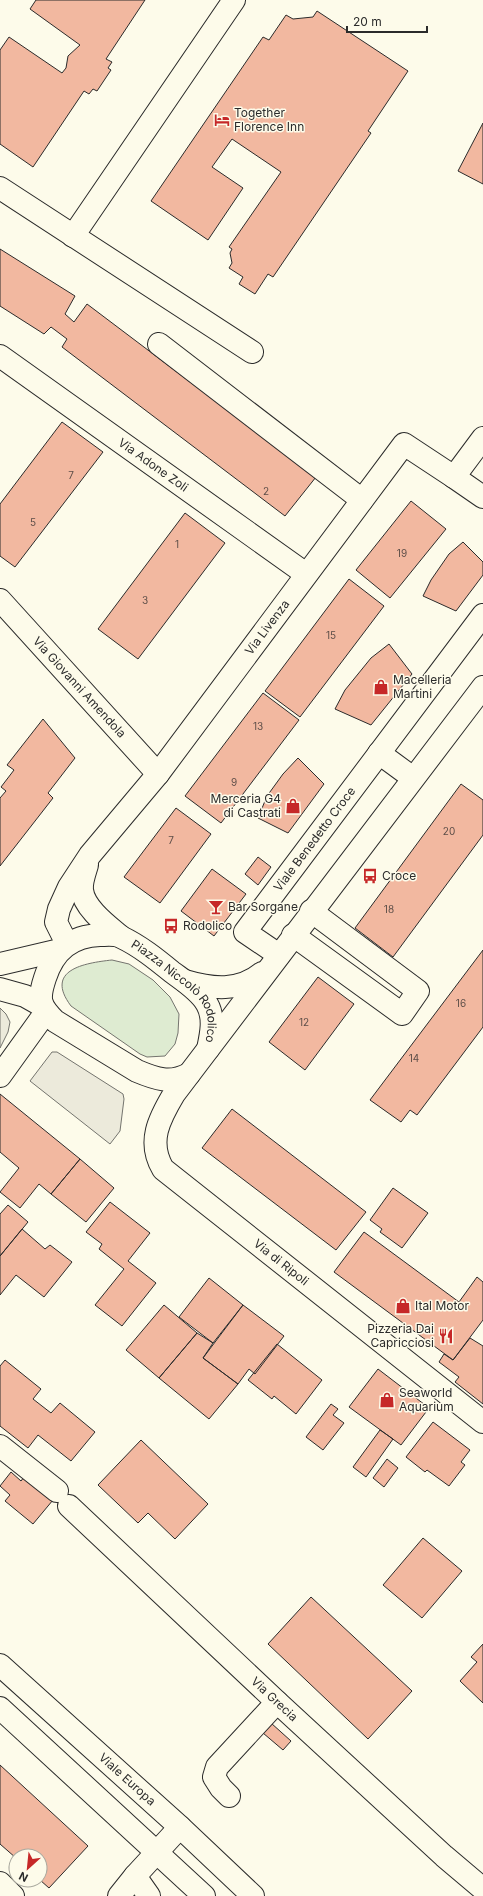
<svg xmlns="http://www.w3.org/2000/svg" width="483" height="1896" font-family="Inter,sans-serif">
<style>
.green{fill:#deebd1;stroke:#74746e}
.parking{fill:#eceadb;stroke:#74746e}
.building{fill:#f2b8a0;stroke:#2b2b2b}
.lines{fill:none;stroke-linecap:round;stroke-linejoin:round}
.minor-casing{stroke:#2b2b2b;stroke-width:24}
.major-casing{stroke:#2b2b2b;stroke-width:24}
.minor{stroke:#fdfbea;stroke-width:22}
.major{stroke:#fdfbea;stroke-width:22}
.labels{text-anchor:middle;stroke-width:3;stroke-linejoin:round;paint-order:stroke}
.number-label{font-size:10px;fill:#5d4e48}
.poi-label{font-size:12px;fill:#2b2b2b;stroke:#fdfbea;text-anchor:start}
.street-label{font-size:12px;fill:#2b2b2b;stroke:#fdfbea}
</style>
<rect width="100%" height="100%" fill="#fdfbea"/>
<path class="green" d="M112,960L129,964L153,980L170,997L179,1014L178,1033L175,1044L165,1056L147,1057L140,1054L71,1006C44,970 84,963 112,960Z"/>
<path class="parking" d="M0,1008L6,1014L10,1022L8,1032L0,1048Z
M52,1052H57L123,1094L124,1099L120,1131L110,1144L30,1081Z"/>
<path class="building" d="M36,0H145L106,59L112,62L108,68L111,70L97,91L93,89L89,94L84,91L33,167L0,144V50L9,37L62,73L66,68L68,56L80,45L30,9Z
M317,11L408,71L368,131L371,133L273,277L268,274L255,294L239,284L243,277L229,268L232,263L230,253L232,249L229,247L281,172L232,139L212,167L243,188L208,240L151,201L263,37L269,40L286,15L293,19L313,17Z
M483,123V184L458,171Z
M0,249L75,296L65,314L74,322L87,304L316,477L285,516L62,347L67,339L51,327L44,334L0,306Z
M62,422L103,452L15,567L0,556V504Z
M411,501L446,529L390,598L356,570Z
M185,513L225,543L138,659L98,629Z
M463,542L483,562V575L456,611L423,596L431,580L449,554Z
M349,579L384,606L300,717L265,691Z
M389,644L412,674L371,725L335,709L345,690L371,658Z
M263,693L299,720L221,823L185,796Z
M43,719L75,758L48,793L53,798L0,866V798L6,791L1,787L14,770L7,765Z
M298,758L324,784L288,833L258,818L267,796L283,774Z
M461,784L483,800V835L393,957L355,928Z
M176,808L211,834L160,903L124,877Z
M258,857L271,867L258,885L245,874Z
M212,869L246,894L214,936L181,911Z
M483,950V1027L417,1115L410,1110L401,1122L370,1100Z
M318,977L354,1004L305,1070L269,1042Z
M0,1094L80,1159L51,1194L39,1184L20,1208L0,1192L19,1168L0,1152Z
M232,1109L366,1212L336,1250L202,1148Z
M80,1159L114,1188L86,1222L51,1194Z
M393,1188L428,1213L402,1248L380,1232L382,1229L370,1220Z
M110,1202L150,1233L128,1261L156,1283L122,1326L95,1305L124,1269L99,1249L102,1244L86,1232Z
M8,1205L28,1222L0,1256V1214Z
M22,1229L45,1249L50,1245L72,1262L44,1297L16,1275L0,1295V1256Z
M364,1232L459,1302L477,1277L483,1282V1320L453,1360L334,1272Z
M209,1278L243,1305L213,1343L179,1317Z
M164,1305L197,1333L159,1378L126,1350Z
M243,1305L284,1336L255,1374L249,1369L238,1384L203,1358Z
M197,1333L213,1343L203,1358L238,1384L209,1419L159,1378Z
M470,1338L483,1346V1404L455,1382L459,1377L439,1362L444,1354L453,1360Z
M277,1344L322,1380L296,1414L274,1396L272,1399L248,1380Z
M5,1360L41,1389L33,1399L51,1413L60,1403L95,1432L71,1461L38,1435L28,1448L0,1426V1366Z
M378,1369L429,1408L401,1445L349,1407Z
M331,1404L338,1409L333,1415L344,1423L323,1450L306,1437Z
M433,1422L470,1450L461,1462L465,1465L449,1486L427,1470L425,1472L406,1457Z
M380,1430L393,1439L366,1477L353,1467Z
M141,1440L208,1504L175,1539L148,1513L138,1523L98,1485Z
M387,1459L398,1468L384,1487L373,1478Z
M11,1472L21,1481L24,1477L53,1500L33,1524L5,1501L10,1495L0,1486Z
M423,1538L462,1571L422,1618L383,1585Z
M311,1597L412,1691L368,1739L268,1644Z
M483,1644V1703L460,1681L477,1662L471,1657Z
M271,1723L291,1741L283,1750L263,1733Z
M0,1765L88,1846L49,1888L40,1880V1856H16V1858L0,1844Z"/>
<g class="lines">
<g class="minor-casing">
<g id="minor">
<path d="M0,188L252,352"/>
<path d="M73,236L234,0"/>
<path d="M159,344L362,500"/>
<path id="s1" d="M0,356L306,574"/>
<path d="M454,477L483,497"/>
<path id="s2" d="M0,600L158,774"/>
<path id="s3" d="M483,687L174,1094C159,1119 147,1142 163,1169L483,1422"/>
<path d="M379,753L413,778"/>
<path d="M87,865C85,872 81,882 82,890C84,908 107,925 120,936"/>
<path d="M293,935L402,1014L418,991L311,911"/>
<path id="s4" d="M67,944L56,922L59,909L69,887L90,855L158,774L404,444L454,477L483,438"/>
<path id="s5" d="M279,955L245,932L483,615"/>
<path d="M0,964L60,950"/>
<path d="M185,981C212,989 239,992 262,973"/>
<path d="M0,989L25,996L41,1005"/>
<path id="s6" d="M189,1074C170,1084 156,1079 137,1071L55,1021C39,1005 38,999 45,978C54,950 72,936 100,935C107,935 116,934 121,937C140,946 156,959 172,972C184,981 200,991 207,1004C215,1018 211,1035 208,1049"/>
<path d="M0,1076L46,1012"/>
<path d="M0,1446L57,1491"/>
<path id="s7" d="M69,1506L277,1702L444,1856L483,1889"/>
<path d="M229,1796L221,1788L214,1777L217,1767L277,1702"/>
<path d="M0,1883L13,1896"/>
<path d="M119,1896L135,1876"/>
<path d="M149,1896L135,1876L180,1827"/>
</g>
</g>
<g class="major-casing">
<g id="major">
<path id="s8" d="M0,1665L180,1827L253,1896"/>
<path d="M0,1708L204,1896"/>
</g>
</g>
<use href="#minor" class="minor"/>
<use href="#major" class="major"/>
</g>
<defs>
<g id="hotel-bare" transform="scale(1.2)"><path d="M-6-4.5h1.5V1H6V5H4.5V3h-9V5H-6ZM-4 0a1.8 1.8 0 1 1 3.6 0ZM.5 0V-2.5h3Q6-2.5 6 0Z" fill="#c62828" stroke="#fdfbea" stroke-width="2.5" paint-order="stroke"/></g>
<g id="shop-bare" transform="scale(1.2)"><path d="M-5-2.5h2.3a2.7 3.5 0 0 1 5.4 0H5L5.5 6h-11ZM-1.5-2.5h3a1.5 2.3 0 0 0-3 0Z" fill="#c62828" stroke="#fdfbea" stroke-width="2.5" paint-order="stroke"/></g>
<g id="bus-bare" transform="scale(1.2)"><path d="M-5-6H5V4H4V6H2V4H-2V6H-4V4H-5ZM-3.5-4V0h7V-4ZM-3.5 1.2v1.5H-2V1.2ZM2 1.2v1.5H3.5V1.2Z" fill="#c62828" stroke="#fdfbea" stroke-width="2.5" paint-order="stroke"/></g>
<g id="bar-bare" transform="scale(1.2)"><path d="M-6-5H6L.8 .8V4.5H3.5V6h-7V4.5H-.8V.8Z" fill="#c62828" stroke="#fdfbea" stroke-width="2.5" paint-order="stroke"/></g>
<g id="restaurant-bare" transform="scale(1.2)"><path d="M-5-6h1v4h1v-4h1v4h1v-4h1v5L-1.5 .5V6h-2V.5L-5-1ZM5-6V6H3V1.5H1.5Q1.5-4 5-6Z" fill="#c62828" stroke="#fdfbea" stroke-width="2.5" paint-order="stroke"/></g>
</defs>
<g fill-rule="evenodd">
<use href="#hotel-bare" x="222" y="120"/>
<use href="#shop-bare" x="381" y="687"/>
<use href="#shop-bare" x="293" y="806"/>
<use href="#bus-bare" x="370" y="876"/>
<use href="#bar-bare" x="216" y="907"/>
<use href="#bus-bare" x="171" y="926"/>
<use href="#shop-bare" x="403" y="1306"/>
<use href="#restaurant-bare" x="446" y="1336"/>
<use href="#shop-bare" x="387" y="1400"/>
</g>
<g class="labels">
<g class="number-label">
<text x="71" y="479">7</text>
<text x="266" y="495">2</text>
<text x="33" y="526">5</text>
<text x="177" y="548">1</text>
<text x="402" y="557">19</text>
<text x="145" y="604">3</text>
<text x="331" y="639">15</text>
<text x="258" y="730">13</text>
<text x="234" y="786">9</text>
<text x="449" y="835">20</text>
<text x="171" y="844">7</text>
<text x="389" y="913">18</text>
<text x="461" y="1007">16</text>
<text x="304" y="1026">12</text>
<text x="414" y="1062">14</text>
</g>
<g class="poi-label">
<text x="234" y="117">Together<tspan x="234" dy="14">Florence Inn</tspan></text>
<text x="393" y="684">Macelleria<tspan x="393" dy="14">Martini</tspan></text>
<text x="281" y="803" text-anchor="end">Merceria G4<tspan x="281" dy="14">di Castrati</tspan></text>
<text x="382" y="880">Croce</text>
<text x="228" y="911">Bar Sorgane</text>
<text x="183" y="930">Rodolico</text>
<text x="415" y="1310">Ital Motor</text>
<text x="434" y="1333" text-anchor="end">Pizzeria Dai<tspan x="434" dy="14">Capricciosi</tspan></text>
<text x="399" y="1397">Seaworld<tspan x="399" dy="14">Aquarium</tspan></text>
</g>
<g class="street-label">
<text dy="4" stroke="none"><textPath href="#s1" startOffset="188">Via Adone Zoli</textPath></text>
<text dy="4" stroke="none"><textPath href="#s4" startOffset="389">Via Livenza</textPath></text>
<text dy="4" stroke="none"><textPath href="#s2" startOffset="118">Via Giovanni Amendola</textPath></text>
<text dy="4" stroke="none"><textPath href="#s5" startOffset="157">Viale Benedetto Croce</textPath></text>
<text dy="4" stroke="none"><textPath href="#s6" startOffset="376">Piazza Niccolò Rodolico</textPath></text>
<text dy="4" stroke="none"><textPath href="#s3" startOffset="742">Via di Ripoli</textPath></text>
<text dy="4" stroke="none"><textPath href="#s7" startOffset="282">Via Grecia</textPath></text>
<text dy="4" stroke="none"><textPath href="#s8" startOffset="171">Viale Europa</textPath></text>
</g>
</g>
<g transform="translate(28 1868) rotate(207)"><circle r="19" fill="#fdfbea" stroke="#a9a89e"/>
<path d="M0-3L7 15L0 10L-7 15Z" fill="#c62828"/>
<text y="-6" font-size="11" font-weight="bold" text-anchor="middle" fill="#2b2b2b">N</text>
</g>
<path d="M347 26v6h80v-6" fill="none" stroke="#2b2b2b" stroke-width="2"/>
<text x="353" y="26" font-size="12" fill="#2b2b2b" stroke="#fdfbea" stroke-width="3" paint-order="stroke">20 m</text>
</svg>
